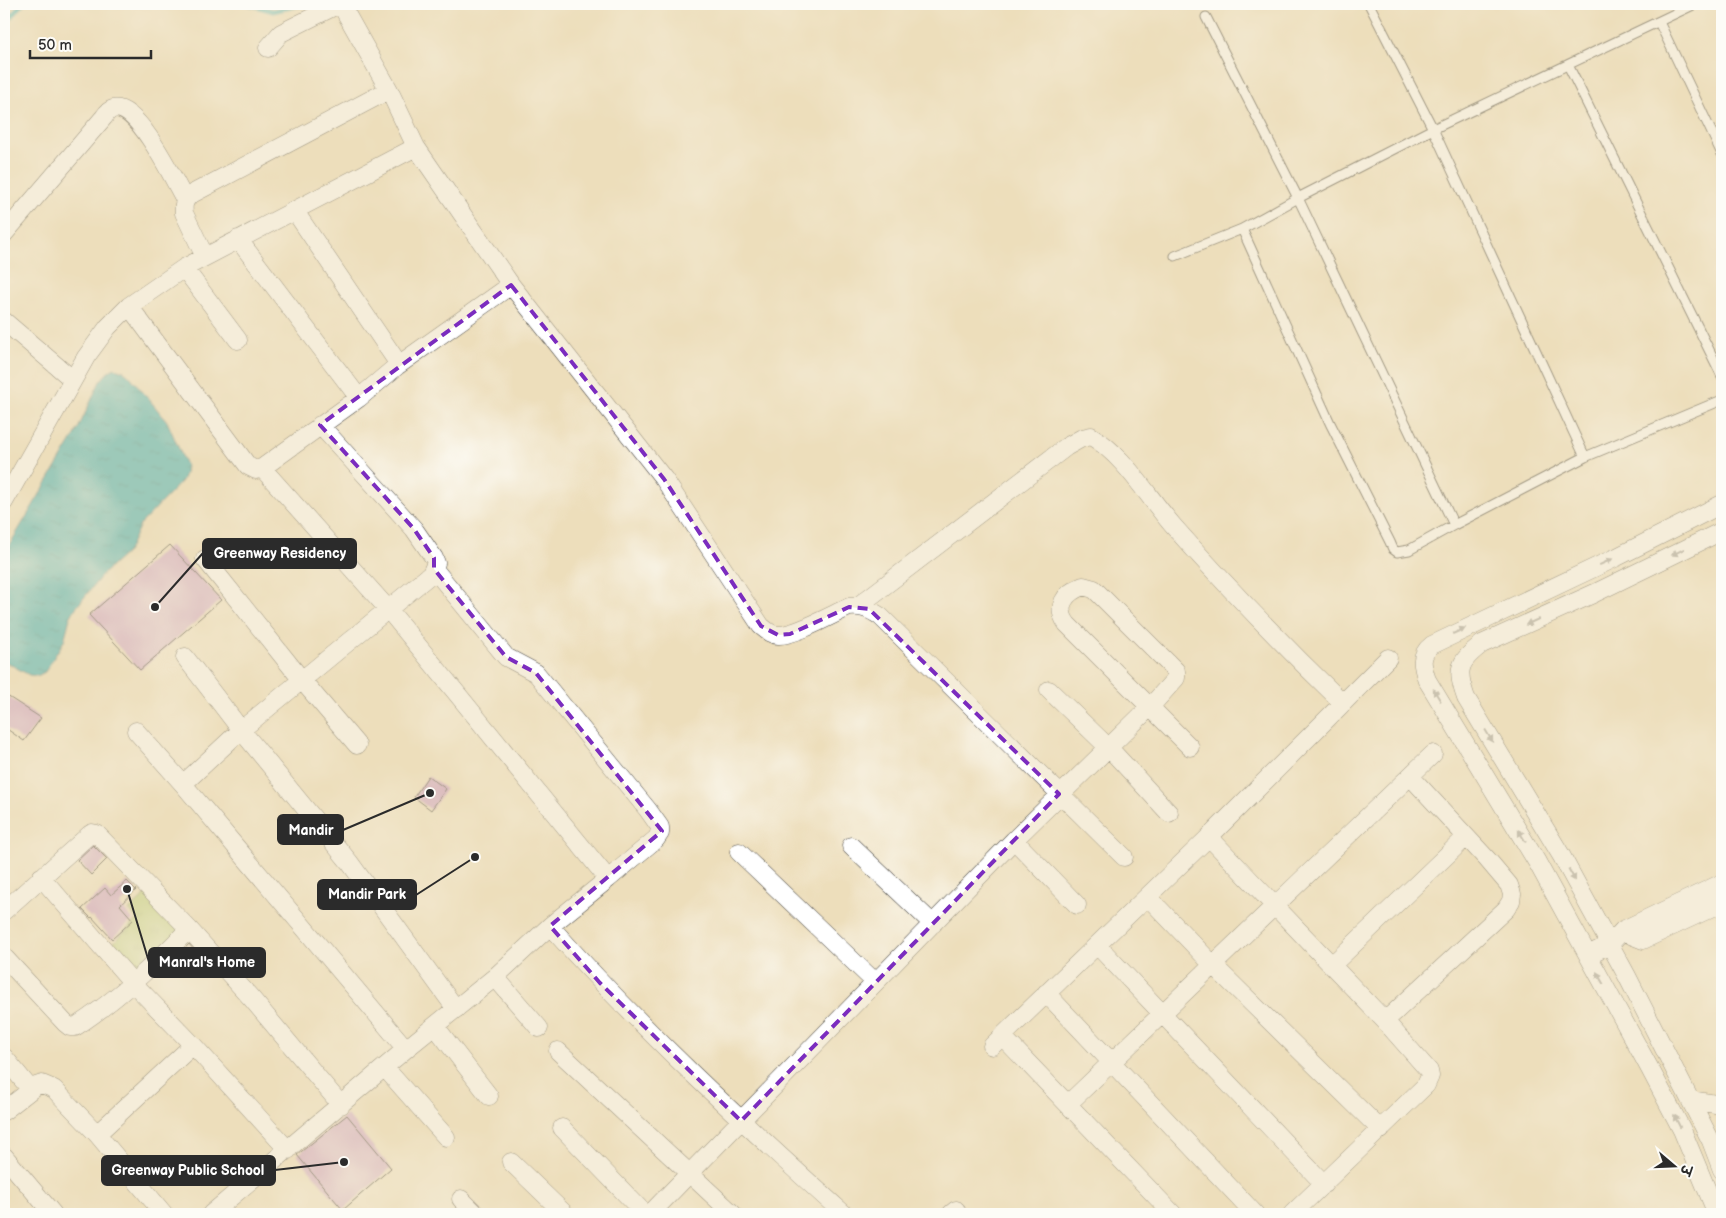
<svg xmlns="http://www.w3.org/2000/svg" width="1726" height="1218" font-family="'Balsamiq Sans','Playpen Sans Deva',sans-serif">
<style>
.grass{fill:url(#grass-tufts);stroke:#707c4e}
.water{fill:url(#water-ripples);stroke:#346d70}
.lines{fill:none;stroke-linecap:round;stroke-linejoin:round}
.stream{stroke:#3eafb5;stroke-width:5}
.building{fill:#c895c3}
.service-casing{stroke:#484641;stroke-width:11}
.minor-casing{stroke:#484641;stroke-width:19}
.service{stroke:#fff;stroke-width:9}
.minor{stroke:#fff;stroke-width:18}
.oneway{fill:#a0a0a0}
.marked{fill:none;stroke:#7b2cbf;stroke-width:4;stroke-dasharray:10 6;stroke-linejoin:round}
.leader{fill:none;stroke:#2b2b2b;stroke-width:2}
.callout-dot{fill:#2b2b2b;stroke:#fdfcf7;stroke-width:2}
.callout{fill:#2b2b2b;stroke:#2b2b2b;stroke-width:2}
.callout-label{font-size:14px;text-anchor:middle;font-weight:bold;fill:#fff}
</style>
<defs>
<pattern id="grass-tufts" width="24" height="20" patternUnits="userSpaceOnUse" patternTransform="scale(1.25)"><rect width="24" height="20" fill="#b6cd72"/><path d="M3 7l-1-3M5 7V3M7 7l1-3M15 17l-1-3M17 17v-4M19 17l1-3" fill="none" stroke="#9db063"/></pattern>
<pattern id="water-ripples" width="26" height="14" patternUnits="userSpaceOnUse" patternTransform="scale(1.25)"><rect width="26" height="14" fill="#3eafb5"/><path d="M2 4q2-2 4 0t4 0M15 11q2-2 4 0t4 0" fill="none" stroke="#348f93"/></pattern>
</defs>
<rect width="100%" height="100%" fill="#fdfcf7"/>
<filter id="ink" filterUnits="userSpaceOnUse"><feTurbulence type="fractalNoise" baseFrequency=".02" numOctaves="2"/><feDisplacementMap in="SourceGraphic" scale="10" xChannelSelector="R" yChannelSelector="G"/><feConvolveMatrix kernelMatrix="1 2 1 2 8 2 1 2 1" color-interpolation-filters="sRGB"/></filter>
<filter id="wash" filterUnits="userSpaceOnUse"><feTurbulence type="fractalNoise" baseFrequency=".0096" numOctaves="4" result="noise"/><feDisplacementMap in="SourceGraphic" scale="20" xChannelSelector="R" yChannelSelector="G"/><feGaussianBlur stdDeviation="1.12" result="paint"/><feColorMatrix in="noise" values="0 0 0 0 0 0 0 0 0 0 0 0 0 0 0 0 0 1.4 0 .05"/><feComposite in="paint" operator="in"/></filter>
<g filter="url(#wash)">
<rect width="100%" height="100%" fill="#eddebb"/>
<path class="grass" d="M148,893L184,927L135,974L113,943L137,919L129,910Z"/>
<path class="water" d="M115,368L124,371L129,375L167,421L186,465L185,474L182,481L140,525L128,551L103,574L75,609L70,618L64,641L45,672L37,676L29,675L4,661V554L75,435L100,381L109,371Z"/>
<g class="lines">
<path class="stream" d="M249,4L273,11L304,4
M4,25L22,4"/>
</g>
<g id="blocks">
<path class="building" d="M170,545L221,600L140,670L89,615Z
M4,694L41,718L24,741L4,727Z
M428,776L446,789L431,810L414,797Z
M93,845L107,859L91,875L77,860Z
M127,881L136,890L120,905L133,920L112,939L92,917L91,918L82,909L105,888L111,895Z
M189,944L200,957L184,971L174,960Z
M347,1115L391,1168L343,1210L297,1155Z"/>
</g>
</g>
<g filter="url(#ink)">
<use href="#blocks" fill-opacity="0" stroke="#484641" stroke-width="1"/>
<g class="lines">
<g class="service-casing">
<path id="service" d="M1369,4L1433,129L1585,457
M1206,17L1298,198L1454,525
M1659,22L1722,154
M1568,65L1722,376
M1242,229L1330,423L1390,542L1393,549L1397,552L1409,550L1454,525L1585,457L1722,400
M1175,256L1242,229L1298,198L1433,129L1693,5"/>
</g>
<g class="minor-casing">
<path id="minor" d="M389,90L416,147L511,285L664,479L761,626C766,630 771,635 778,635C795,636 833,614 849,607C862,606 869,609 880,616L1124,857
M4,234L104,117C106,114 109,110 113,109C137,102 175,182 185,200
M238,239L359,398
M205,257L184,213C183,204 184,201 190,195L389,90L343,8L339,6H335L281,33L268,48
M184,268L238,340
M129,306L248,466L256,470L262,468L359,398L397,366L396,360L294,210
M4,321L72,379
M397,366L511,285
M320,425L414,529L434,558L436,563L431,574L241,730L183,784L406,1049
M4,502L86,357L108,327L129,306L184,268L416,147
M1722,531L1595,593L1482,644C1458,662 1456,670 1466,698L1561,855L1627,976L1711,1141L1722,1170
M205,559L301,679L357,745
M434,569L506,657L536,673L648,810L660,827V833L656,839L608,879
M858,606L1066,447L1082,438L1091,436C1125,456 1149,499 1175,528C1229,589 1285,647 1343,703
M185,657L241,730L350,863L456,1009
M1049,690L1109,748L1169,813
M136,731L183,784
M1014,840L1077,905
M851,846L933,924
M739,852L875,982
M41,877L133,983L193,1045L288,1150
M1148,897L1213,965L1381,1130
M4,911L89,835L92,833L97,834L189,929L252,999L341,1105
M550,926C641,1029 742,1122 844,1214
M1623,930L1633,936L1643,940L1722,903
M1097,945L1324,1184
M1588,955L1610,944L1623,930L1722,883
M4,957L65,1023L70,1027H75C117,1000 154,965 189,929
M1332,965L1466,837
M495,977L539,1028
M1046,993L1255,1214
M1385,1021L1506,909L1511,901L1512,894L1509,885L1487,859L1410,776
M435,1026L489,1096
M1002,1036L1173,1214
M992,1046L1209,837
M558,1051L733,1214
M4,1057L31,1090
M385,1068L446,1137
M1690,1100L1722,1105
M1068,1104L1433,754
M4,1111L36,1086L42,1084L54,1089L97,1134L164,1214
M562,1128L645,1214
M97,1134L193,1045
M4,1156L53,1214
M511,1162L565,1214
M461,1199L476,1214
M211,1214L406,1049L495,977L550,926L608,879L388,609L262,468
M650,1214L1014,840L1151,706L1176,678V671L1094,589L1083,586C1064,593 1055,607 1067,624L1190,747
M951,1214L956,1210
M1292,1214L1426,1085L1430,1076L1429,1071L1385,1021L1209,837L1388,658
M1717,1214L1682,1130L1650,1069L1537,862L1427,680C1422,666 1419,655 1432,645L1617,557L1722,504"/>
</g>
<use href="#service" class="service"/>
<use href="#minor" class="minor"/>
</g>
<defs><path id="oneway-solid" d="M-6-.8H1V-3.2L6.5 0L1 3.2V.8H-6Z" transform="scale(1.25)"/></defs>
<g class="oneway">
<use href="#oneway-solid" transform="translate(1678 552) rotate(154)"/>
<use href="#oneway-solid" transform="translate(1606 562) rotate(-25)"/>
<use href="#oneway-solid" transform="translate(1532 622) rotate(155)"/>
<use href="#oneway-solid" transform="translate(1459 631) rotate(-25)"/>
<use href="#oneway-solid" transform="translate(1437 695) rotate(-121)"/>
<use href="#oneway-solid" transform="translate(1489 736) rotate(59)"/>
<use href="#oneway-solid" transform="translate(1522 836) rotate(-121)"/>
<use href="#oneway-solid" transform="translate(1572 875) rotate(61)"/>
<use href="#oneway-solid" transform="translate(1600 978) rotate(-119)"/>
<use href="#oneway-solid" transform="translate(1677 1121) rotate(-117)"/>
</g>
</g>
<path d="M0 0H1726V1218H0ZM511,285L664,479L761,626L778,635L790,634L849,607L869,609L1059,794L741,1121L600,983L550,926L662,831L536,673L506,657L434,569V558L414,529L320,425Z" fill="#eddebb" fill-opacity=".55" fill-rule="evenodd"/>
<path class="marked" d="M511,285L664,479L761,626L778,635L790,634L849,607L869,609L1059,794L741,1121L600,983L550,926L662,831L536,673L506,657L434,569V558L414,529L320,425Z"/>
<path class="leader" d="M155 607L203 553M430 793L343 830M475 857L416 895M127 889L149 962M344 1162L275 1170"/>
<g class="callout-dot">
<circle cx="155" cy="607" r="5"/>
<circle cx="430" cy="793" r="5"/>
<circle cx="475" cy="857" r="5"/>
<circle cx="127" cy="889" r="5"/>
<circle cx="344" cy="1162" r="5"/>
</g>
<g class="callout">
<rect x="203" y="539" width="153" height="29" rx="5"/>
<rect x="278" y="815" width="65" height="29" rx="5"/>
<rect x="318" y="880" width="98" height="29" rx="5"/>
<rect x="149" y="948" width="116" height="29" rx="5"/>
<rect x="102" y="1156" width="173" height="29" rx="5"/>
</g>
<g class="callout-label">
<text x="280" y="558">Greenway Residency</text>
<text x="311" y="835">Mandir</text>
<text x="367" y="899">Mandir Park</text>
<text x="207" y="967">Manral's Home</text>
<text x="188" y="1175">Greenway Public School</text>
</g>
<rect width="1726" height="1218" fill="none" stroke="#fdfcf7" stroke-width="20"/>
<g transform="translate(1674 1166) rotate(109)" stroke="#fdfcf7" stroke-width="4" paint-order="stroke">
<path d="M0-4L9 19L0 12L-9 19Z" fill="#2b2b2b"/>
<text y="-8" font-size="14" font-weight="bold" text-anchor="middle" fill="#2b2b2b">उ</text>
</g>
<path d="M30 50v8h121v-8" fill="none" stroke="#2b2b2b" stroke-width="2.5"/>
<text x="38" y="50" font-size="15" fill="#2b2b2b" stroke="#fdfcf7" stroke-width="4" paint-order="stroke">50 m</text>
</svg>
